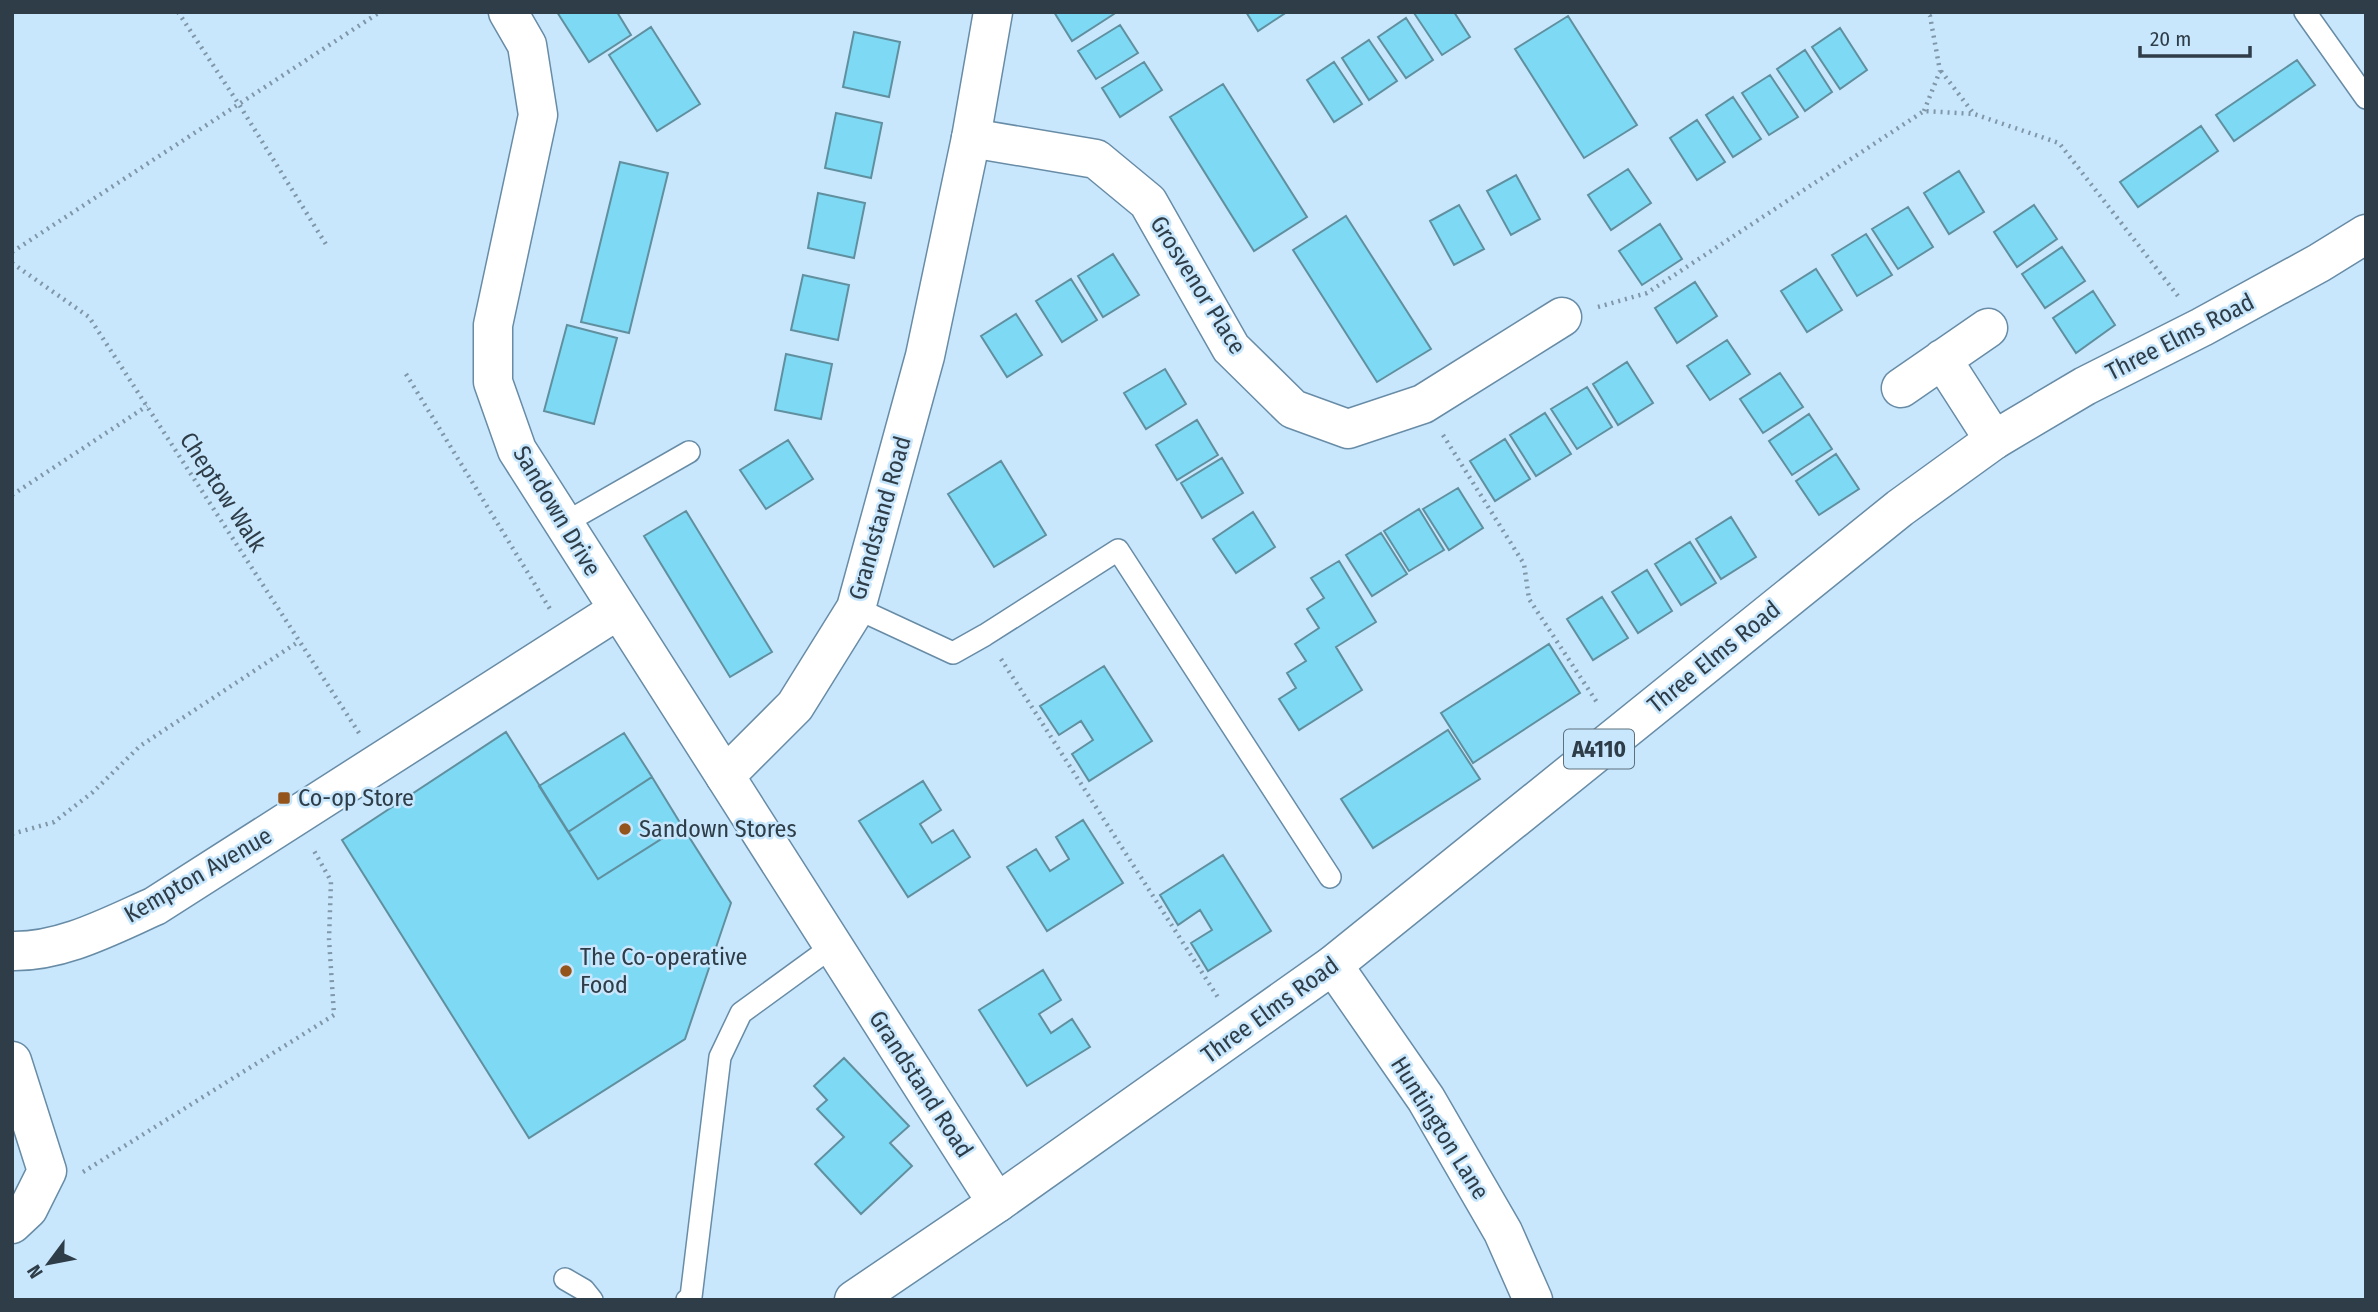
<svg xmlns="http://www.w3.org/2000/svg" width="2378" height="1312" font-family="'Fira Sans Condensed',sans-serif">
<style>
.building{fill:#7dd9f4;stroke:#60909f;stroke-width:2}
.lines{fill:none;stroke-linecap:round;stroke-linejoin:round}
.service-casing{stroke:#688ca6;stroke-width:24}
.minor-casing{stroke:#688ca6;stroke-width:41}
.tertiary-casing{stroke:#688ca6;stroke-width:41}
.primary-casing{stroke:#688ca6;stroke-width:41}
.path{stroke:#8097a8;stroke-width:4.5;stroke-dasharray:2 5;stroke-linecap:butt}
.service{stroke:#fff;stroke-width:21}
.minor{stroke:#fff;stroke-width:38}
.tertiary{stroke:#fff;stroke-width:38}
.primary{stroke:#fff;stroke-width:38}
.poi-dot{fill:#93551b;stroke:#c8e7fd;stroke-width:2.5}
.labels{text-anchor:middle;stroke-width:5;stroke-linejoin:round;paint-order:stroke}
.shield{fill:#c8e7fd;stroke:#5c707e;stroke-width:2}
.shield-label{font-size:23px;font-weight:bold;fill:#2e3d48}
.street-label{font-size:24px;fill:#2e3d48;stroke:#c8e7fd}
.poi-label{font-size:24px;fill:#2e3d48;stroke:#c8e7fd;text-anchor:start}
</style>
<rect width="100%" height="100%" fill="#c8e7fd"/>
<path class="building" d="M557,12H617L631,35L589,62Z
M1054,12H1113L1114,14L1072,41Z
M1246,12H1287L1258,31Z
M1416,12H1454L1470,37L1442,55L1414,13Z
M1568,16L1637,125L1584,158L1515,49Z
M1406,18L1433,60L1406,78L1378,37Z
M1120,25L1138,53L1096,79L1078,51Z
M651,27L700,104L657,131L609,55Z
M1840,28L1867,70L1840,89L1812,47Z
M854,32L900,42L889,97L843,87Z
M1369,40L1397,81L1369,100L1342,58Z
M1805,50L1832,92L1805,111L1777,69Z
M2297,60L2315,85L2234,141L2216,115Z
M1144,62L1162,90L1120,117L1102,88Z
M1334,62L1362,104L1334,122L1307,80Z
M1770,75L1798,117L1769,135L1742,93Z
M1223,84L1307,217L1254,251L1170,117Z
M1733,97L1761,139L1733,157L1706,115Z
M836,113L882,123L871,178L825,168Z
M1697,120L1725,162L1697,180L1670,138Z
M2201,126L2218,151L2138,207L2120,182Z
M620,162L668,173L629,333L581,322Z
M1628,169L1651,203L1611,230L1588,195Z
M1959,171L1984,212L1949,234L1924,193Z
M1516,175L1540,219L1511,235L1487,191Z
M818,193L865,203L854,258L808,248Z
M1459,205L1484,249L1454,265L1430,221Z
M2034,205L2057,239L2017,267L1994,232Z
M1908,207L1933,247L1898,269L1872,229Z
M1346,216L1431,349L1377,382L1293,250Z
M1660,224L1682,259L1642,285L1619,251Z
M1866,234L1892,275L1857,296L1832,255Z
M2062,247L2085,281L2045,308L2022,274Z
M1113,254L1139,295L1103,317L1078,276Z
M1816,269L1842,310L1807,332L1781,291Z
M803,275L849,285L838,340L791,330Z
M1071,279L1097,320L1062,342L1036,301Z
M1695,282L1717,316L1677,343L1655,308Z
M2093,291L2115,325L2076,353L2053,318Z
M1016,314L1042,355L1007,377L981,336Z
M567,325L617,338L594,424L544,411Z
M1727,340L1750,374L1710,400L1687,366Z
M786,354L832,364L821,419L775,410Z
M1627,362L1653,403L1618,425L1593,384Z
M1165,369L1186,404L1146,429L1124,393Z
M1780,373L1803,407L1763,433L1740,399Z
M1587,387L1612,427L1577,449L1551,409Z
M1545,413L1571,454L1536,476L1510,435Z
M1809,414L1832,449L1792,475L1769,441Z
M1197,420L1218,455L1177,480L1156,445Z
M1505,439L1530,479L1495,501L1470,461Z
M788,440L813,479L766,509L740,470Z
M1836,454L1859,489L1819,515L1796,481Z
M1222,458L1243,493L1202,518L1181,483Z
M1001,461L1046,535L994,567L948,494Z
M1458,488L1483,528L1449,550L1423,509Z
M1419,509L1444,550L1409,571L1384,531Z
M686,511L772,652L730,677L644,536Z
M1253,512L1275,547L1236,573L1213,539Z
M1731,517L1756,557L1721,579L1696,539Z
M1381,533L1407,574L1372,596L1346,555Z
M1690,542L1716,583L1681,605L1655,564Z
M1339,561L1376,622L1336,647L1362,690L1299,730L1279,699L1296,688L1287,673L1306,661L1295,644L1319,628L1307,609L1324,598L1311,578Z
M1647,570L1672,611L1638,633L1612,592Z
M1602,597L1628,638L1593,660L1567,619Z
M1549,644L1580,693L1473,763L1441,713Z
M1104,666L1152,741L1089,781L1072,754L1093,740L1081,721L1059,735L1040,706Z
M1448,730L1480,779L1373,848L1341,799Z
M506,732L598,879L682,826L731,903L685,1039L529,1138L342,840Z
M624,733L652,777L568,832L539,786Z
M652,777L682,826L598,879L568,832Z
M923,781L941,810L920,824L932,843L953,830L970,857L908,897L859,821Z
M1083,820L1123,883L1047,931L1007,867L1036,849L1050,871L1069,859L1056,837Z
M1223,855L1271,931L1208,971L1191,943L1212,930L1200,910L1178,925L1160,895Z
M1043,970L1061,1000L1039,1014L1051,1033L1072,1019L1090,1047L1027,1086L979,1010Z
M844,1058L909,1126L890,1143L912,1166L861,1214L815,1164L844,1137L817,1109L827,1100L814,1086Z"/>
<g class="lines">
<g class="service-casing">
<path id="service" d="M2305,12L2366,98
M563,524L689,452
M856,608L953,653L985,635L1118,550L1330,877
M565,1279L584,1290L592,1300
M687,1300L691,1297L720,1057L741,1013L833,946"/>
</g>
<g class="minor-casing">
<path id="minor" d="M508,12L527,45L538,115L493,325V382L517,450L725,776
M971,138L1096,159L1148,202L1231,348L1293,409L1348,429L1423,404L1562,317
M1942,359L1994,440
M1901,388L1988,328
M12,951C62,952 110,926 155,906L618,610
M1333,965L1426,1099L1503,1232L1533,1300
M12,1061L47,1171L28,1209L12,1224"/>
</g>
<g class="tertiary-casing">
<path id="tertiary" d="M993,12L971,138L925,356L856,608L795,706L725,776L997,1203"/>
</g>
<g class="primary-casing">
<path id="primary" d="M854,1300L997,1203L1333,965L1900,508L1994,440L2085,386L2202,327L2319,263L2366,234"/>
</g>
<path class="path" d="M178,12L240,106L327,246
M1941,71L1974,114
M1924,111L1940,71L1930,16L1926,12
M12,252L380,12
M12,263L89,317L359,733
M1598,307L1647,293L1924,111L1974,114L2059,143L2178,296
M406,374L550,609
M1443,435L1524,564L1529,599L1598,704
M12,495L147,406
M1001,659L1219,999
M12,834L54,822L93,792L140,746L298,642
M83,1172L334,1015L329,939L331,881L313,849"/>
<use href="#service" class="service"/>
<use href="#minor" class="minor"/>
<use href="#tertiary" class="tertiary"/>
<use href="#primary" class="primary"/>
</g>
<g class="poi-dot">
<rect x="277" y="791" width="14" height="14" rx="3.5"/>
<circle cx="625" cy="829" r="7"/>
<circle cx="566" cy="971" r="7"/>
</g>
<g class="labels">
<rect class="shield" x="1564" y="729.5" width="70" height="39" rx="5"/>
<g class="shield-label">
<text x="1599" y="757">A4110</text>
</g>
<g class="street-label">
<text transform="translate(1198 285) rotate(58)" y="8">Grosvenor Place</text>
<text transform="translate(2180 337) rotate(-27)" y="8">Three Elms Road</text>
<text transform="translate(223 492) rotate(57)" y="8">Cheptow Walk</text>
<text transform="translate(557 511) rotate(59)" y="8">Sandown Drive</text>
<text transform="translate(880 518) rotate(-74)" y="8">Grandstand Road</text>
<text transform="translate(1714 657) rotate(-39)" y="8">Three Elms Road</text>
<text transform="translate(198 875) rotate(-30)" y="8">Kempton Avenue</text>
<text transform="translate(1270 1010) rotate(-36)" y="8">Three Elms Road</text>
<text transform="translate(921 1084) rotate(57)" y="8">Grandstand Road</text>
<text transform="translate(1440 1128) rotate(58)" y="8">Huntington Lane</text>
</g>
<g class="poi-label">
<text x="298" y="806">Co-op Store</text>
<text x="639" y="837">Sandown Stores</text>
<text x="580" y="965">The Co-operative<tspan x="580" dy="28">Food</tspan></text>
</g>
</g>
<rect width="2378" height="1312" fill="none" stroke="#2e3d48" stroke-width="28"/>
<g transform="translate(49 1263) rotate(238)" stroke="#c8e7fd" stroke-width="5" paint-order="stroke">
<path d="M0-5L12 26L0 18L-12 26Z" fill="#2e3d48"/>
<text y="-10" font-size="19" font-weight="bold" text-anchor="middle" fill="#2e3d48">N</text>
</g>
<path d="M2140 46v10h110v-10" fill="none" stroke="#2e3d48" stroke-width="3.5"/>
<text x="2150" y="46" font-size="21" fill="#2e3d48" stroke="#c8e7fd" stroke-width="5" paint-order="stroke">20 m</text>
</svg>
